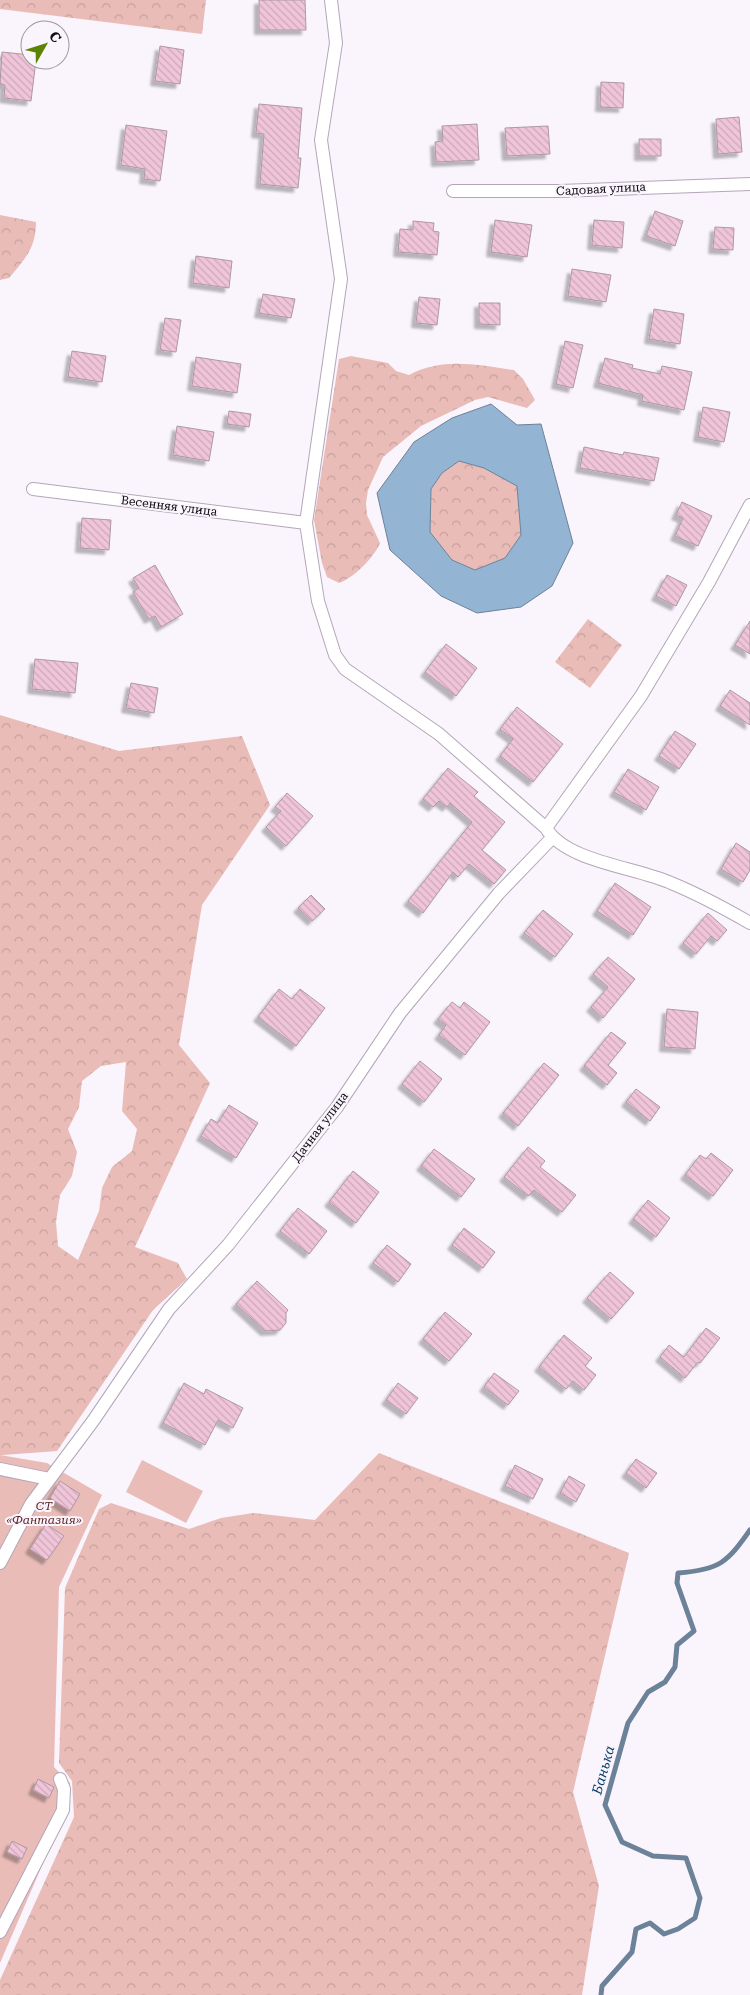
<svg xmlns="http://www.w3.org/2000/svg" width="750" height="1995" font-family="'Roboto Serif',serif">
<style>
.green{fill:#e9bcb8}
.forest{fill:url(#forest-crowns);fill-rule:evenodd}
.water{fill:#93b4d2;stroke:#6c8299;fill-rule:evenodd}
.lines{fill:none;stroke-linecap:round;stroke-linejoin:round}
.stream{stroke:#6c8299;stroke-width:5}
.building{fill:url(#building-back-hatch);stroke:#ae98a2;filter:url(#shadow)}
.street-casing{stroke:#b3a6b9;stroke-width:14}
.street{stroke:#fff;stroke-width:12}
.labels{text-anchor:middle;stroke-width:4;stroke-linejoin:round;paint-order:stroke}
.street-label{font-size:12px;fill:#110d13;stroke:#faf4fc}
.park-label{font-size:12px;font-style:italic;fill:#5e2423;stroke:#faf4fc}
.water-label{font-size:14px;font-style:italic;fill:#0a4268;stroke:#faf4fc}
</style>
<defs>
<pattern id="forest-crowns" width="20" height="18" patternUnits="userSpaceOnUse" patternTransform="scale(1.25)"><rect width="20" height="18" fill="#e9bcb8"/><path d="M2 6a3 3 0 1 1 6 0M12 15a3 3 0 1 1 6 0" fill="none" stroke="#c7a09d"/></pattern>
<pattern id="building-back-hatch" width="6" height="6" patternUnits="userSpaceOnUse" patternTransform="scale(1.25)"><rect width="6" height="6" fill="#f0c5d9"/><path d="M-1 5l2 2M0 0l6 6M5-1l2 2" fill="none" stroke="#cda8b9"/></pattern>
<filter id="shadow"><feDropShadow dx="-4.5" dy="4.5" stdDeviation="1" flood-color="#0004"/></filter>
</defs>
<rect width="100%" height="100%" fill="#faf4fc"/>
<path class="green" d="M0,1455L47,1463L102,1495L59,1587L54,1767L70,1783L66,1810L0,1963Z
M142,1460L203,1491L186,1523L126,1492Z"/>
<path class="forest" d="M0,0H206L202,34L0,9Z
M0,215L36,222C36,248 25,259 9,278L0,280Z
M351,356L388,363L396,371L409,375C443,357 478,365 514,370L523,379L535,400L527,408L488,397L475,400L421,426L383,457L368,490L366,503L367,515L380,543C374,557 355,577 339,583L327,577L322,563L314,520L339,359Z
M459,461L484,468L517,485L521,535L505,558L475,570L452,560L430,532L431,489L442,473Z
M588,619L622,645L590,688L555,662Z
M0,715L119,751L242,736L270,805L202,905L179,1045L210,1083L135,1247L178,1263L187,1279L153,1310L57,1451L3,1455H0ZM126,1062L122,1111L137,1129L132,1151L112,1167L102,1188L99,1211L78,1260L58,1246L56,1222L60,1195L72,1176L77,1152L68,1129L79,1107L82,1081L101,1066Z
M379,1453L629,1553L573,1792L599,1886L582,1995H0V1980L74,1817L72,1781L59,1763L65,1588L99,1509L111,1503L189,1529L221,1518L253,1513L315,1520Z"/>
<path class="water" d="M491,404L517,425L541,424L573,543L552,586L521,607L477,613L441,596L390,550L377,493L414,442L452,418ZM459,461L484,468L517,486L521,535L505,558L475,570L452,560L430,532L431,489L442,473Z"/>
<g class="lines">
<path class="stream" d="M601,1995L602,1986L632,1952L636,1929L650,1923L664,1934L678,1929L695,1918L700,1898L686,1858L653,1856L622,1842L605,1805L628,1723L648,1692L665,1682L675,1667L677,1645L694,1631L677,1583L678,1573C719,1570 727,1563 750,1530"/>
</g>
<path class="building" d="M259,0H305L306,30H259Z
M160,46L184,50L180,84L155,81Z
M2,52L30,55V60H36L31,101L4,98L5,85L0,84Z
M601,82L624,83L623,108L600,107Z
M259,104L302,108L298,158H301L298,188L260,184L264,134L256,133Z
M739,117L742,152L718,154L716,119Z
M477,124L479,160L436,162L435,142L443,141L442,126Z
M126,125L167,131L160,181L144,179L145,169L121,165Z
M548,126L550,154L507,156L505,128Z
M639,139H661V156H639Z
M655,211L683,221L675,246L646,236Z
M495,220L532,225L527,257L491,252Z
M594,220L624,222L622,248L592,245Z
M413,221L434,223L433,231L439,232L437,255L398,252L400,229L413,230Z
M715,227L734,228L733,250L713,249Z
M196,256L232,261L229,288L193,283Z
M572,269L611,275L606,302L568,296Z
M263,294L295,299L291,318L259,313Z
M419,297L440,299L437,325L416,323Z
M479,303H500V325L479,324Z
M654,309L684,314L680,344L649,339Z
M165,318L181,320L176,352L160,350Z
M565,341L583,345L573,388L556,384Z
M72,351L106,356L102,382L68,377Z
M196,357L241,364L237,393L192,386Z
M605,358L633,365L632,368L660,374L662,366L692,372L684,410L642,401L643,395L598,383Z
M703,407L730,412L724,442L698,437Z
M229,411L251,414L249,427L227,424Z
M177,426L214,432L209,461L173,455Z
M584,447L623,455L624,452L659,458L654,481L580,468Z
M682,502L712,516L698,546L675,536L683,518L676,515Z
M82,518L111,520L109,550L80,548Z
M155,565L183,614L161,627L155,616L149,619L133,592L139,588L133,578Z
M667,575L687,585L676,606L656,596Z
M750,621V654L735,645Z
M446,644L477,668L456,696L425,672Z
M35,659L78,663L75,693L32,689Z
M131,683L158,688L154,713L126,708Z
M730,690L750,703V725L720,706Z
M517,707L563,744L533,782L500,756L513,739L500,729Z
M675,731L696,744L679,769L659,756Z
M448,768L478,792L474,796L505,822L482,850L506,870L494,884L469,864L458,877L453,872L423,913L408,901L472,822L450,803L447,807L439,801L433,807L423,799Z
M628,769L659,787L646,810L614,792Z
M287,793L313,816L286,846L266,827L281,811L275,807Z
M736,843L750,852V870L743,882L721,869Z
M615,883L651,907L633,935L597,911Z
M311,895L325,909L312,921L298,908Z
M543,910L573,934L555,957L524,933Z
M708,913L727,930L717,941L711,936L696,954L683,943Z
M608,957L635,979L603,1018L591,1007L608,987L593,974Z
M279,989L292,999L300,989L325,1008L296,1046L258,1017Z
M452,1002L460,1008L464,1002L490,1022L465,1055L439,1035L446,1025L438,1019Z
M667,1009L698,1012L695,1049L664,1047Z
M611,1032L626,1043L608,1065L617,1073L607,1085L584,1066Z
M420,1061L442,1079L424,1102L402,1084Z
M544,1063L559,1075L518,1126L503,1113Z
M636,1089L660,1107L650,1121L626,1102Z
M229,1105L258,1123L236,1158L201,1136L211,1119L218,1123Z
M528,1147L545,1161L540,1167L576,1195L562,1212L534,1190L528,1196L504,1177Z
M434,1149L475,1179L461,1197L421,1166Z
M711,1153L733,1170L713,1196L685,1175L700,1155L706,1159Z
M353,1171L379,1192L356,1223L329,1202Z
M648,1200L670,1218L656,1237L633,1219Z
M298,1208L327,1231L309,1254L280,1231Z
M464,1228L495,1252L483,1268L452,1245Z
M387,1245L411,1264L398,1282L373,1263Z
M610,1272L634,1293L611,1319L587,1298Z
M257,1281L288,1310L286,1313V1323L280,1330L265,1331L236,1304Z
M445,1312L472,1334L449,1361L423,1339Z
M706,1328L720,1338L700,1363L698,1362L685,1378L660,1357L669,1345L684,1357Z
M564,1335L592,1358L585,1366L596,1375L584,1390L573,1381L566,1389L539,1367Z
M494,1373L519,1391L508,1405L484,1387Z
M184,1383L204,1394L206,1389L243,1408L233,1428L218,1420L205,1445L163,1423Z
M398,1383L418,1398L406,1414L386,1400Z
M636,1459L657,1473L646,1488L626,1473Z
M515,1465L543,1479L533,1499L505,1486Z
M569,1476L585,1485L576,1502L560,1493Z
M60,1481L80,1494L70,1511L50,1498Z
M46,1524L64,1536L47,1560L30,1549Z
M38,1779L54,1787L49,1798L33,1790Z
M12,1841L27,1848L22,1859L7,1852Z"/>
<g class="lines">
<g class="street-casing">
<path id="street" d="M331,0L336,43L321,140L341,279L306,523L318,601L335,655L345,669L439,734L546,828C566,862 636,867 671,883C698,894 724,908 750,923
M453,191H560L750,184
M33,489L306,523
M546,828L641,696L709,582L750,505
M0,1469L49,1479
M0,1563L31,1504L93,1421L169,1309L228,1245L337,1107L400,1013L499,893L552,838
M0,1932L63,1810L64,1789L60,1779"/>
</g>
<use href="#street" class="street"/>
</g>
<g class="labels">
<g class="street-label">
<text transform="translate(601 189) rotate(-3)" y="4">Садовая улица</text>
<text transform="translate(169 506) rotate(7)" y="4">Весенняя улица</text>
<text transform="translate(320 1127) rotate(-53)" y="4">Дачная улица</text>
</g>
<g class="park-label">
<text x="44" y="1510">СТ<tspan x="44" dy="14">«Фантазия»</tspan></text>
</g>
<g class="water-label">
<text transform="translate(603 1770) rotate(-74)" y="5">Банька</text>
</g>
</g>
<g transform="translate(45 45) rotate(51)"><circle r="24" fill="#faf4fc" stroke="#9d989f"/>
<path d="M0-4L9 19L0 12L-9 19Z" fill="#5d8304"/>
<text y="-8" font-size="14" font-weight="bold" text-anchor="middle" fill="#110d13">С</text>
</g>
</svg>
